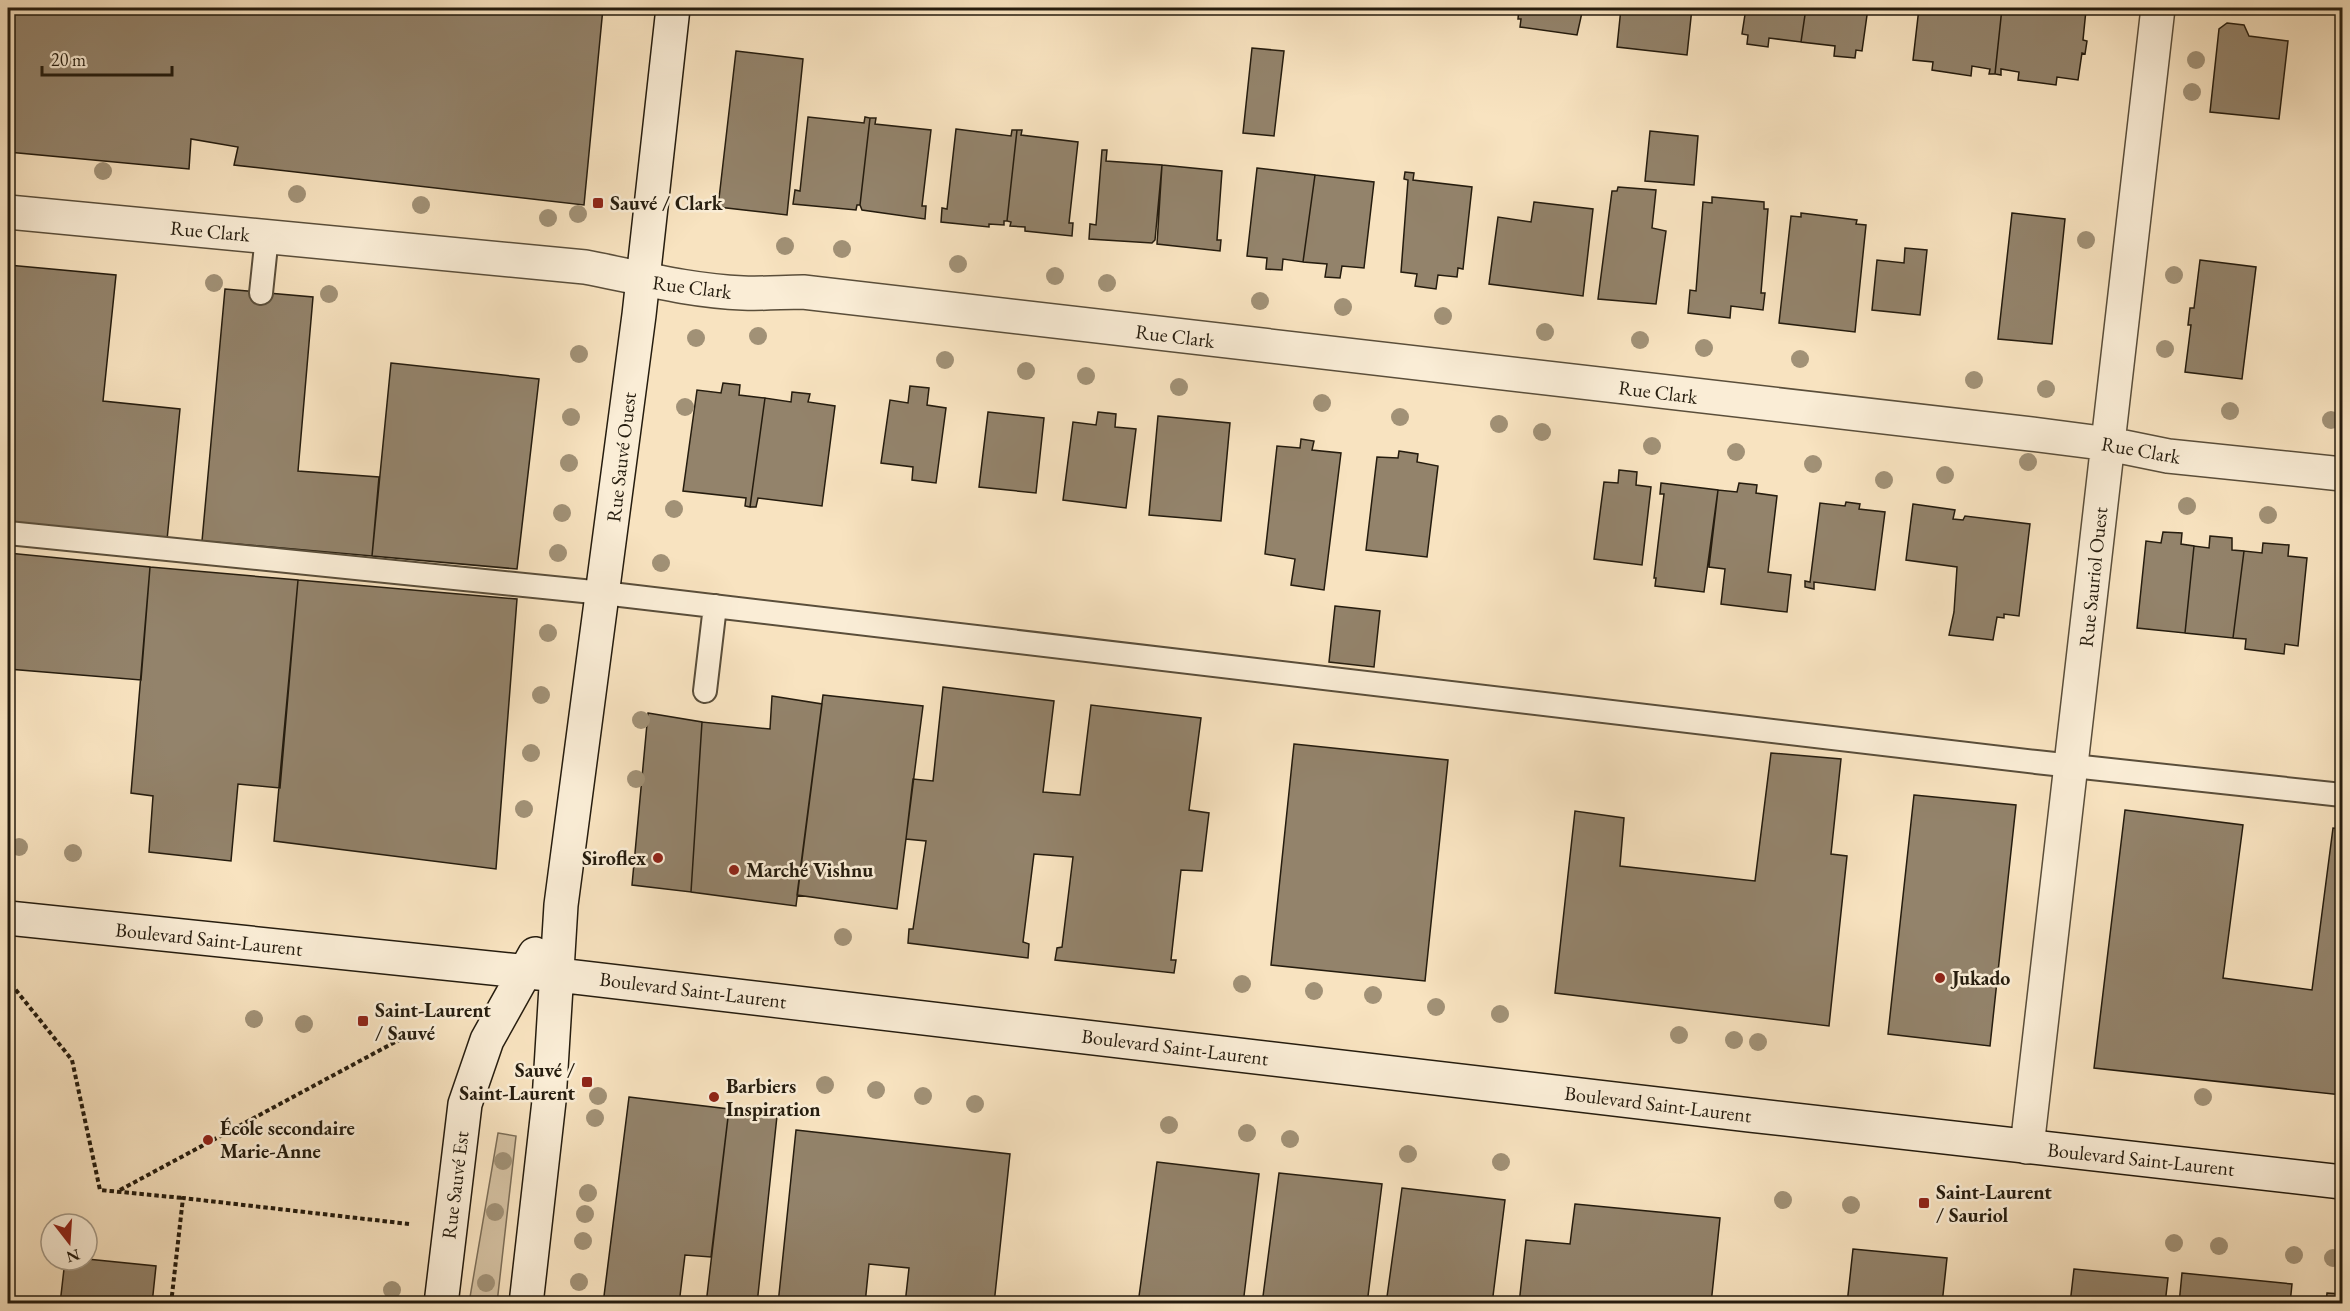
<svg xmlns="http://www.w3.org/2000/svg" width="2350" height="1311" font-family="'EB Garamond',serif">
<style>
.grass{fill:#d4c1a2;stroke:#7c6e58;stroke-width:1.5}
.building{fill:#93836b;stroke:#251c0e;stroke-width:1.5}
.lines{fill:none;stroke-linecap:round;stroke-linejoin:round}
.service-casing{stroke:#5a4e3a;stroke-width:26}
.minor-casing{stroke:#5a4e3a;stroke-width:36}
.secondary-casing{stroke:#251c0e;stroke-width:36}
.path{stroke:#251c0e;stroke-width:4;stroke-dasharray:4.5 3;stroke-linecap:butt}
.service{stroke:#faedd6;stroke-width:22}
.minor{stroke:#faedd6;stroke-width:33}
.secondary{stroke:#faedd6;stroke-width:33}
.tree{fill:#a19176}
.poi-dot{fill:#8f2418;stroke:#faedd6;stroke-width:2}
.labels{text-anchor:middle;stroke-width:5;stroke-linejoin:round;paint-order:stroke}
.poi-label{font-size:20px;font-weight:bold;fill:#251c0e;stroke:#faedd6;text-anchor:start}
.street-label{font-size:20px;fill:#251c0e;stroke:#faedd6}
</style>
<rect width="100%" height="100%" fill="#f8e3c0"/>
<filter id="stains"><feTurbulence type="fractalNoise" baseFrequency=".00333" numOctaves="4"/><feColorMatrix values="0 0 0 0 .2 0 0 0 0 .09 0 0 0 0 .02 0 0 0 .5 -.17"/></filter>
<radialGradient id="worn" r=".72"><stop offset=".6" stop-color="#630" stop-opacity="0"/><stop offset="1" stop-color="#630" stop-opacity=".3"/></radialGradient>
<path class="grass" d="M498,1133L516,1136L497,1303H469Z"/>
<path class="building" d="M8,8H603L584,205L234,165L238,147L191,139L189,169L8,152Z
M1519,8H1583L1577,35L1520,27L1521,19H1518Z
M1621,8H1692L1687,55L1617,47Z
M1746,8H1806L1801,42L1769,38L1768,47L1747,44L1748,35L1742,34Z
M1806,8H1868L1862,51L1856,50L1855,58L1834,56L1835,46L1801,42Z
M1919,8H2002L1995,74H1989L1990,69L1972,66L1971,76L1932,70L1933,62L1913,60Z
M2002,8H2081L2086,10L2083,40L2087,41L2085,54L2082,53L2078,80L2057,77L2056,85L2018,80L2019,72L2001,69V75L1995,74Z
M2227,23L2244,25L2249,36L2288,41L2279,119L2210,112L2219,29Z
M1252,48L1284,51L1274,136L1243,133Z
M736,51L803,59L787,215L718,207Z
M808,117L864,123L865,117L870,118L860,205H857L856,210L793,204L795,190L800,191Z
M870,118H876L875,124L931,130L922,206H926L925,219L862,210L860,205Z
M956,129L1011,136L1012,130H1017L1007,221H1004V225L989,224V227L941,222L942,208L947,209Z
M1017,130H1022L1021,135L1078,142L1069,223H1073L1072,236L1025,231V227L1010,226L1011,222L1007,221Z
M1650,131L1698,136L1694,185L1645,181Z
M1102,150H1107L1106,161L1162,165L1155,240L1152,243L1089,239L1090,224L1096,225Z
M1162,165L1222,171L1217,240H1221L1220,251L1157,244Z
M1257,168L1315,175L1303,262L1283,259L1282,270L1266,269L1267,258L1247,256Z
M1405,172L1414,173L1413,180L1472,187L1463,269L1458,268L1457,277L1438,275L1436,289L1415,286L1417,274L1401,272L1408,180L1404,179Z
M1315,175L1374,182L1364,268L1342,266L1340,278L1325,277L1327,264L1303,262Z
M1618,187L1656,190L1652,228L1666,231L1656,304L1598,299L1612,191H1617Z
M1712,197L1764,202V209H1768L1761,293H1765L1763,310L1731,306L1730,318L1688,313L1690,290L1696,291L1703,202L1712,203Z
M1534,202L1593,209L1583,296L1489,284L1498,217L1531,222Z
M1801,213L1857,220L1856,224L1866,225L1855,332L1779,323L1791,216L1801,217Z
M2012,213L2065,219L2052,344L1998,339Z
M1905,248L1927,250L1920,315L1872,310L1877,260L1904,263Z
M2200,260L2256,267L2242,379L2185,372L2191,325H2188L2190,308H2194Z
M8,265L116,275L103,401L180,409L167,540L8,525Z
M225,289L313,297L298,471L379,477L372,556L202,541Z
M391,363L539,379L517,569L372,556Z
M723,383L740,385L739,395L765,398L750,507L745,506L746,498L683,491L697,390L721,393Z
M910,386L929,388L927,405L946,408L936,483L912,480L913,467L881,463L890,400L908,403Z
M792,392L810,394L808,402L835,406L822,506L758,498L756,507H750L765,398L791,402Z
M988,412L1044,418L1036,493L979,487Z
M1098,412L1116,414L1115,427L1136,429L1126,508L1063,500L1073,422L1096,425Z
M1158,416L1230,423L1221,521L1149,515Z
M1301,439L1314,441L1312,450L1341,453L1324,590L1291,585L1295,559L1265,554L1277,446L1300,448Z
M1399,451L1418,454L1417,462L1438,466L1427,557L1366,550L1377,457L1398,458Z
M1619,470L1637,472L1636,485L1651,487L1642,565L1594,559L1604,482L1618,483Z
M1661,483L1718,490L1704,592L1655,586L1656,578H1654L1664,494H1660Z
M1739,483L1757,485L1756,493L1777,496L1768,572L1791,575L1787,612L1721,604L1725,569L1709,567L1718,490L1737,492Z
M1846,502L1860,504L1859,509L1885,512L1875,590L1814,582V589L1805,587V581L1810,582L1820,503L1845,506Z
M1913,504L1955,510L1953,519L1963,520L1965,516L2030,524L2019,616L2004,614V618L1997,617L1993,640L1949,635L1954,612L1957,567L1906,560Z
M2163,532L2182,533L2181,544L2194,546L2185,633L2137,628L2146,541L2161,543Z
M2210,536L2232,538V550L2244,551L2233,638L2185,633L2194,546L2209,548Z
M2263,543L2289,545L2288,556L2307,558L2298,646L2285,644L2284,654L2245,649L2246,639L2233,638L2244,551L2262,553Z
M8,553L150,567L141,680L8,669Z
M150,567L298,580L280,788L238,784L231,861L149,852L153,796L131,793Z
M298,580L517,599L496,869L274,841Z
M1335,606L1380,611L1374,667L1329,662Z
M943,687L1054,701L1043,792L1080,795L1091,705L1201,718L1189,810L1209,813L1202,871L1181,870L1171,960H1176L1174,973L1055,960L1057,948L1062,947L1073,857L1034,854L1023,942L1029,944L1028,958L908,943L909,929H913L926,841L906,839L913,779L933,781Z
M823,695L923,706L897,909L797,895Z
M772,696L822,704L796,906L691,892L702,722L770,729Z
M648,713L702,722L691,892L632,885Z
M1294,744L1448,760L1425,981L1271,965Z
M1771,753L1841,759L1831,854L1847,856L1829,1026L1555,993L1575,811L1624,818L1620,866L1755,881Z
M1914,795L2016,805L1990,1046L1888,1034Z
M2125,810L2243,825L2223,978L2312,990L2333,828L2342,829V1095L2094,1068Z
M8,1035L14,1036L8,1102Z
M629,1097L729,1109L711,1257L685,1255L679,1304H603Z
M729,1109L777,1116L757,1304H706Z
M796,1130L1010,1154L994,1304H905L909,1268L869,1264L865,1304H778Z
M1157,1162L1259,1174L1243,1304H1138Z
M1279,1173L1382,1184L1367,1304H1262Z
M1402,1188L1505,1200L1492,1304H1386Z
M1575,1204L1720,1218L1711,1304H1519L1526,1240L1570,1244Z
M1853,1249L1947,1258L1942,1304H1847Z
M87,1259L156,1266L152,1304H60L65,1260Z
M2074,1269L2168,1278L2165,1304H2070Z
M2182,1273L2292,1284L2290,1304H2179Z
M2327,1293L2342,1294V1304H2326Z"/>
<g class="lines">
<g class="service-casing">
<path id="service" d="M261,293L267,236
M8,533L603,593L2036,762L2342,795
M705,691L715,606"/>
</g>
<g class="minor-casing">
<path id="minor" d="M8,212L585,267C637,277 690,291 743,293C763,294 784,292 803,292L2031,434L2109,444L2168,456L2342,474
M2027,1147L2158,8"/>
</g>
<g class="secondary-casing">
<path id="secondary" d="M8,918L558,975L1750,1115L2342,1182
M441,1304L465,1104L487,1040L535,954
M526,1304L549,1101L561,905L639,315L673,8"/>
</g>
<path class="path" d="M11,984L72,1060L100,1190L183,1198
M120,1190L397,1041L422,1034
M171,1304L183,1198L409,1224"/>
<use href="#service" class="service"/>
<use href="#minor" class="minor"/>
<use href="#secondary" class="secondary"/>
</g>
<g class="tree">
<circle cx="2196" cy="60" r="9"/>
<circle cx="2192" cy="92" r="9"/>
<circle cx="103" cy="171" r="9"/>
<circle cx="297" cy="194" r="9"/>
<circle cx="421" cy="205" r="9"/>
<circle cx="578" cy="214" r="9"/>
<circle cx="548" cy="218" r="9"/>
<circle cx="2086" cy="240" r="9"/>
<circle cx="785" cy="246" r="9"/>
<circle cx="842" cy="249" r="9"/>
<circle cx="958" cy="264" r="9"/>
<circle cx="2174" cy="275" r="9"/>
<circle cx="1055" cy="276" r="9"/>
<circle cx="214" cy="283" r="9"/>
<circle cx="1107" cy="283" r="9"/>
<circle cx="329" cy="294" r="9"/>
<circle cx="1260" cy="301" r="9"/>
<circle cx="1343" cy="307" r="9"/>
<circle cx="1443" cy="316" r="9"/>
<circle cx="1545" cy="332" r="9"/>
<circle cx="758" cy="336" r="9"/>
<circle cx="696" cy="338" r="9"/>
<circle cx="1640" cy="340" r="9"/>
<circle cx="1704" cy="348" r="9"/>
<circle cx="2165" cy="349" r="9"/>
<circle cx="579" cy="354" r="9"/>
<circle cx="1800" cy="359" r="9"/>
<circle cx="945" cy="360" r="9"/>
<circle cx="1026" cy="371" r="9"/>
<circle cx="1086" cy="376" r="9"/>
<circle cx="1974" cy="380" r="9"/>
<circle cx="1179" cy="387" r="9"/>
<circle cx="2046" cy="389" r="9"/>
<circle cx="1322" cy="403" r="9"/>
<circle cx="685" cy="407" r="9"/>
<circle cx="2230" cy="411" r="9"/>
<circle cx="571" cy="417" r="9"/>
<circle cx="1400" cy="417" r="9"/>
<circle cx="2331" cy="420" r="9"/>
<circle cx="1499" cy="424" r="9"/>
<circle cx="1542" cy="432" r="9"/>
<circle cx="1652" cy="446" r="9"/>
<circle cx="1736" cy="452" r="9"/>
<circle cx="2028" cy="462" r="9"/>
<circle cx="569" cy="463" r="9"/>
<circle cx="1813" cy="464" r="9"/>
<circle cx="1945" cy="475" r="9"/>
<circle cx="1884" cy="480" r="9"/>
<circle cx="2187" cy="506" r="9"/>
<circle cx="674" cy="509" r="9"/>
<circle cx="562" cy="513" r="9"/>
<circle cx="2268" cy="515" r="9"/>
<circle cx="558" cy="553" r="9"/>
<circle cx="661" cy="563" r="9"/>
<circle cx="548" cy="633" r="9"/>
<circle cx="541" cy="695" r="9"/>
<circle cx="641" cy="720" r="9"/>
<circle cx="531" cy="753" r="9"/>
<circle cx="636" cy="779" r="9"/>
<circle cx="524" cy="809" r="9"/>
<circle cx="19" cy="847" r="9"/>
<circle cx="73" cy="853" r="9"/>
<circle cx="843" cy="937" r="9"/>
<circle cx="1242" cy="984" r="9"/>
<circle cx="1314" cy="991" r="9"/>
<circle cx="1373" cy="995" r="9"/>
<circle cx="1436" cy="1007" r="9"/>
<circle cx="1500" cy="1014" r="9"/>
<circle cx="254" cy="1019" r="9"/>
<circle cx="304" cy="1024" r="9"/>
<circle cx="1679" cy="1035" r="9"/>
<circle cx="1734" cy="1040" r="9"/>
<circle cx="1758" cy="1042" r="9"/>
<circle cx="825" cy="1085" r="9"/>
<circle cx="876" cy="1090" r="9"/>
<circle cx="598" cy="1096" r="9"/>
<circle cx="923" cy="1096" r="9"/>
<circle cx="2203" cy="1097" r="9"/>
<circle cx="975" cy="1104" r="9"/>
<circle cx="595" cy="1118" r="9"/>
<circle cx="1169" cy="1125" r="9"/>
<circle cx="1247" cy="1133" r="9"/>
<circle cx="1290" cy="1139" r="9"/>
<circle cx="1408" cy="1154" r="9"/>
<circle cx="503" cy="1161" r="9"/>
<circle cx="1501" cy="1162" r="9"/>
<circle cx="588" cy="1193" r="9"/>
<circle cx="1783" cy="1200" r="9"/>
<circle cx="1851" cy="1205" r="9"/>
<circle cx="495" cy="1212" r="9"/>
<circle cx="585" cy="1214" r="9"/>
<circle cx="583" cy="1241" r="9"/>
<circle cx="2174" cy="1243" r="9"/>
<circle cx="2219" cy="1246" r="9"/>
<circle cx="2294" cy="1255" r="9"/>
<circle cx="2333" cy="1258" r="9"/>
<circle cx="579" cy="1282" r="9"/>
<circle cx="486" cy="1283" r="9"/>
<circle cx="392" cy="1290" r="9"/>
</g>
<g class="poi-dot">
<rect x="592" y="197" width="12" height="12" rx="3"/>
<circle cx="658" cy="858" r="6"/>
<circle cx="734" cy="870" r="6"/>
<circle cx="1940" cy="978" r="6"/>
<rect x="357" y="1015" width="12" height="12" rx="3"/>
<rect x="581" y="1076" width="12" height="12" rx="3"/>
<circle cx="714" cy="1097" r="6"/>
<circle cx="208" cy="1140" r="6"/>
<rect x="1918" y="1197" width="12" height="12" rx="3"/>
</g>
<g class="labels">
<g class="poi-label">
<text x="610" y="210">Sauvé / Clark</text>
<text x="646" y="865" text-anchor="end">Siroflex</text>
<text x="746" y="877">Marché Vishnu</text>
<text x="1952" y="985">Jukado</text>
<text x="375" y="1017">Saint-Laurent<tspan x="375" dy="23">/ Sauvé</tspan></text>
<text x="575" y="1077" text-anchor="end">Sauvé /<tspan x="575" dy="23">Saint-Laurent</tspan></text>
<text x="726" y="1093">Barbiers<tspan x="726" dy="23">Inspiration</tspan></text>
<text x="220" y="1135">École secondaire<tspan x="220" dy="23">Marie-Anne</tspan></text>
<text x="1936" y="1199">Saint-Laurent<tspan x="1936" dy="23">/ Sauriol</tspan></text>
</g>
<g class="street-label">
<text transform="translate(210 231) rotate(5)" y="7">Rue Clark</text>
<text transform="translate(692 287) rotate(7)" y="7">Rue Clark</text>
<text transform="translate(1175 336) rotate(7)" y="7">Rue Clark</text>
<text transform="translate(1658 392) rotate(7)" y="7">Rue Clark</text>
<text transform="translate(2141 450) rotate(10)" y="7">Rue Clark</text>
<text transform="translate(621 457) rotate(-83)" y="7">Rue Sauvé Ouest</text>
<text transform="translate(2093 577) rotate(-84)" y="7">Rue Sauriol Ouest</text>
<text transform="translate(209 939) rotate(6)" y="7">Boulevard Saint-Laurent</text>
<text transform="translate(693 990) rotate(7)" y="7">Boulevard Saint-Laurent</text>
<text transform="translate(1175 1047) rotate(7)" y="7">Boulevard Saint-Laurent</text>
<text transform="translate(1658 1104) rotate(7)" y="7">Boulevard Saint-Laurent</text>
<text transform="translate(2141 1159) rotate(6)" y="7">Boulevard Saint-Laurent</text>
<text transform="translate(455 1185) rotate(-83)" y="7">Rue Sauvé Est</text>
</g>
</g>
<rect width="2350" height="1311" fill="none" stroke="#f8e3c0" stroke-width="30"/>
<rect x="9" y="9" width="2332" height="1293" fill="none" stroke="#251c0e" stroke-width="3"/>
<rect x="15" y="15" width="2320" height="1281" fill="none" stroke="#251c0e" stroke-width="1.5"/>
<g transform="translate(69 1242) rotate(163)"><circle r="28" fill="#faedd6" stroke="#a59986" stroke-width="1.5"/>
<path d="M0-4.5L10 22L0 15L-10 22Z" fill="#8f2418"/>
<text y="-9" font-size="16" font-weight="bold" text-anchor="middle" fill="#251c0e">N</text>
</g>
<path d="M42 66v9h130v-9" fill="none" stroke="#251c0e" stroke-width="3"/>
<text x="51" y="66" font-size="18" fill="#251c0e" stroke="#faedd6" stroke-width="4.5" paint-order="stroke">20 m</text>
<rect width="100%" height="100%" filter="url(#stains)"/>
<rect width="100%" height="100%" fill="url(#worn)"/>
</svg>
